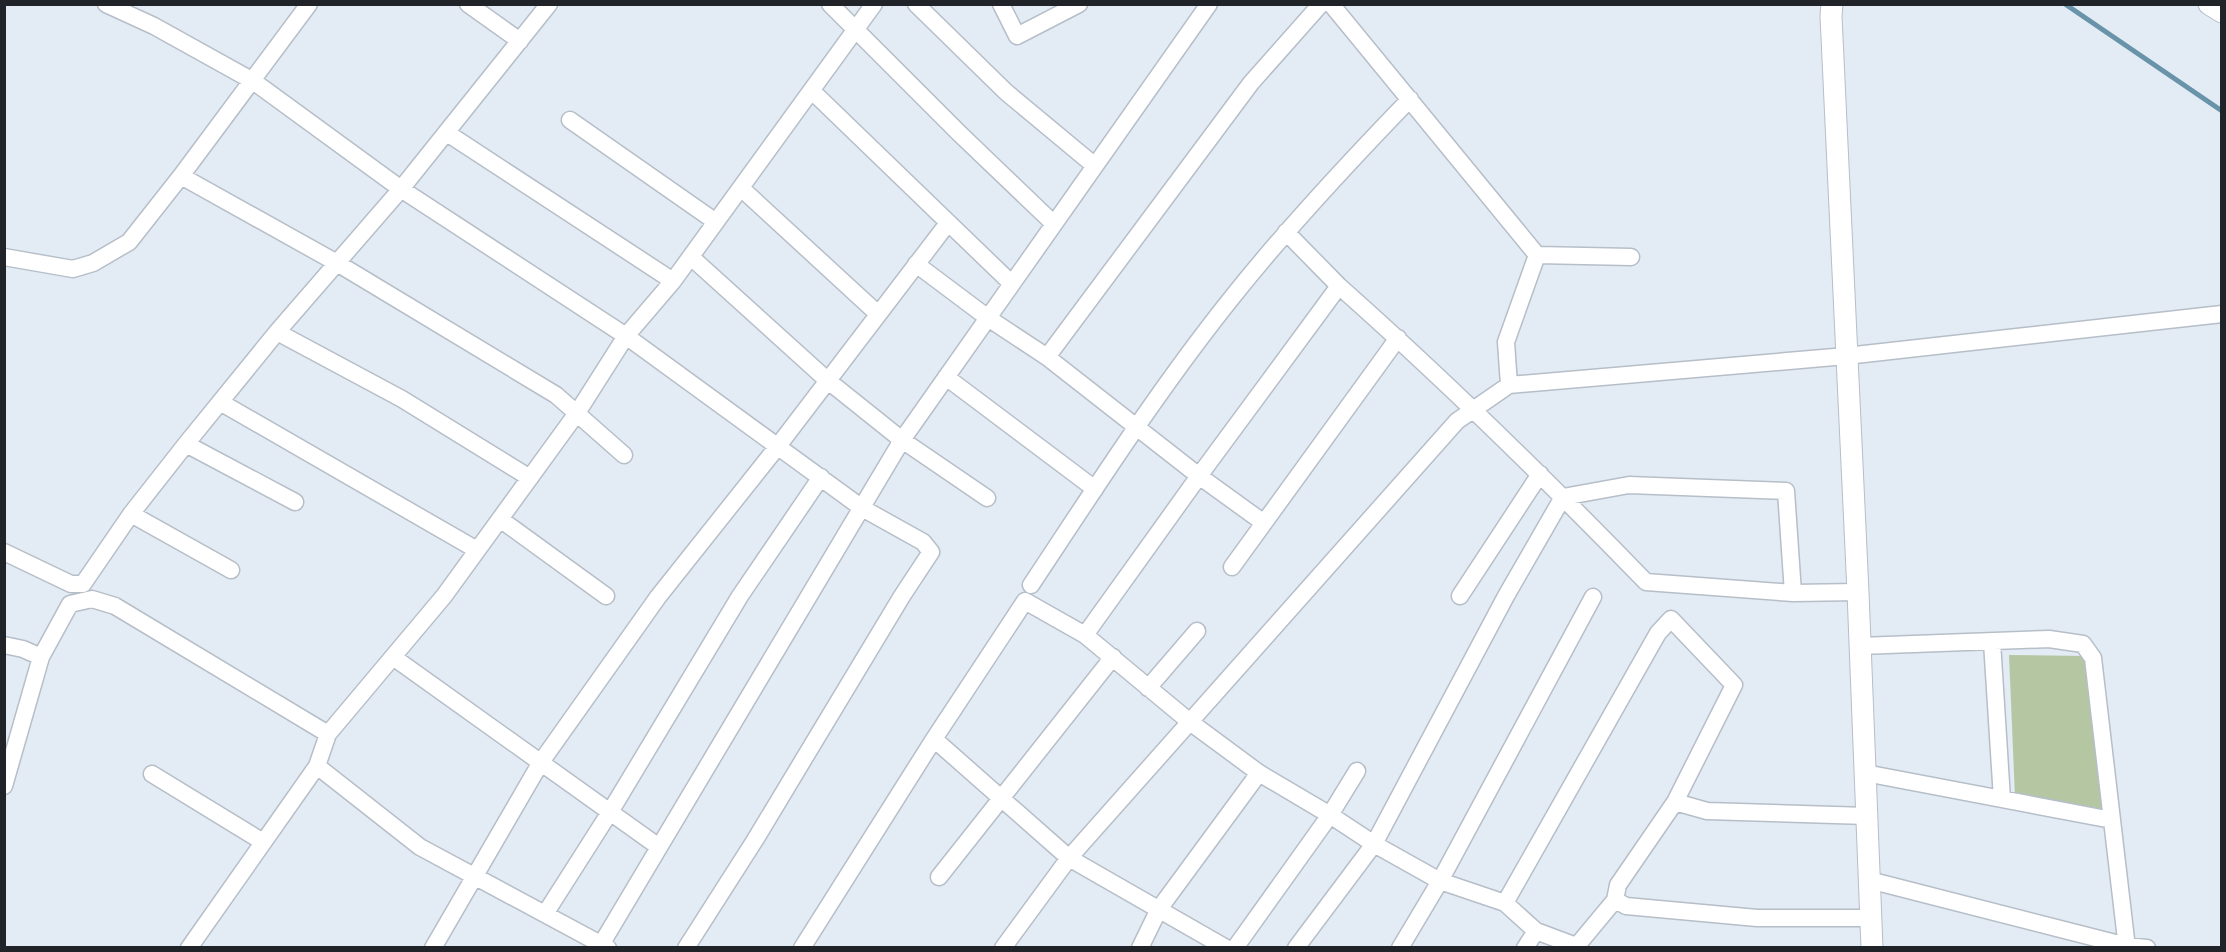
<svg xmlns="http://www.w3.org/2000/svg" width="2226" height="952" font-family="Manrope,sans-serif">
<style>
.green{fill:#b4c7a2}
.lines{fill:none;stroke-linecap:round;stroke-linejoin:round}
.stream{stroke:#6893a9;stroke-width:5}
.minor-casing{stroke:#b6bec8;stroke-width:19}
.tertiary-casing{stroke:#b6bec8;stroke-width:23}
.minor{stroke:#fff;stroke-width:16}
.tertiary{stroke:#fff;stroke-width:21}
</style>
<rect width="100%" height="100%" fill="#e3ebf5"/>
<path class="green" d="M2009,655L2088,656L2107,814L2015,797Z"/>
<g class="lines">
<path class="stream" d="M2065,4L2222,111"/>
<g class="minor-casing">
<path id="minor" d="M106,4L154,26L253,81L401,189L626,336L862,508L923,542L931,552L902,596L755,840L686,948
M468,4L520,41
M830,4L960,134L1054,224
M916,4L1006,92L1095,166
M1001,4L1017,36L1079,4
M1331,4L1537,255L1506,342L1509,385
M812,91L1012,284
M570,120L716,222
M447,133L673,281
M181,176L337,263L556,395L624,455
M741,188L878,314
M1537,255L1631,257
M4,257L73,269L93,263L129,242L181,176L309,4
M691,257L827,380L902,440L987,498
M916,264L988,318L1047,357L1199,476L1264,523
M1339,286C1446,381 1547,480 1646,582L1793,593L1858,592
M277,332L402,399L530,478
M1047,357L1251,83L1321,4
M946,377L1095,489
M220,402L477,550
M186,444L295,502
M131,514L231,570
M500,519L606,596
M4,552L71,584H83L131,514L186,444L277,332L401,189L549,4
M1232,567L1398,338
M1031,585C1096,487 1160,387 1234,295C1289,226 1349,162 1410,99
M1460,596L1540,474
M1085,635L1199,476L1339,286L1286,232
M1992,642L2002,799
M4,645L23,649L41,657
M1860,646L2049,639L2083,644L2093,658L2127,948
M393,657L659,847
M1148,688L1197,631
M934,739L1069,858L1226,948
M317,766L420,847L608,948
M1865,773L2112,820
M152,774L263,842
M4,786L41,657L70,604L92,599L115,606L328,734
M1675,802L1707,811L1867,816
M939,877L1113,657
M1869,880L2127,946L2147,948
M1615,900L1626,906L1757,918H1871
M1505,903L1658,633L1671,619L1734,685L1675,802L1618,885L1615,900L1575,948
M545,914L610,812L740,596L821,477
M1536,931L1505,903L1440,881L1374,844L1506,596L1563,497L1629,485L1786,491L1793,593
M189,948L317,766L328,734L444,596L577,413L626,336L673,281L874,4
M433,948L541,762L658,597L778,446L948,223
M599,948L902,440L1209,4
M802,948L934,739L1025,601L1085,635L1190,722L1259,773L1330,815L1374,844L1296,948
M1003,948L1069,858L1457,421L1509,385L1846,356L2222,314
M1140,948L1159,909L1259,773
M1235,948L1330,815L1357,771
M1400,948L1440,881L1593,597
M1525,948L1536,931L1576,946"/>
</g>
<g class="tertiary-casing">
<path id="tertiary" d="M1832,4L1831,16L1858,592L1872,948
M2209,4L2222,12"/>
</g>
<use href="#minor" class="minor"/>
<use href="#tertiary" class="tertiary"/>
</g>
<rect width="2226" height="952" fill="none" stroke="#202327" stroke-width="12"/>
</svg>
